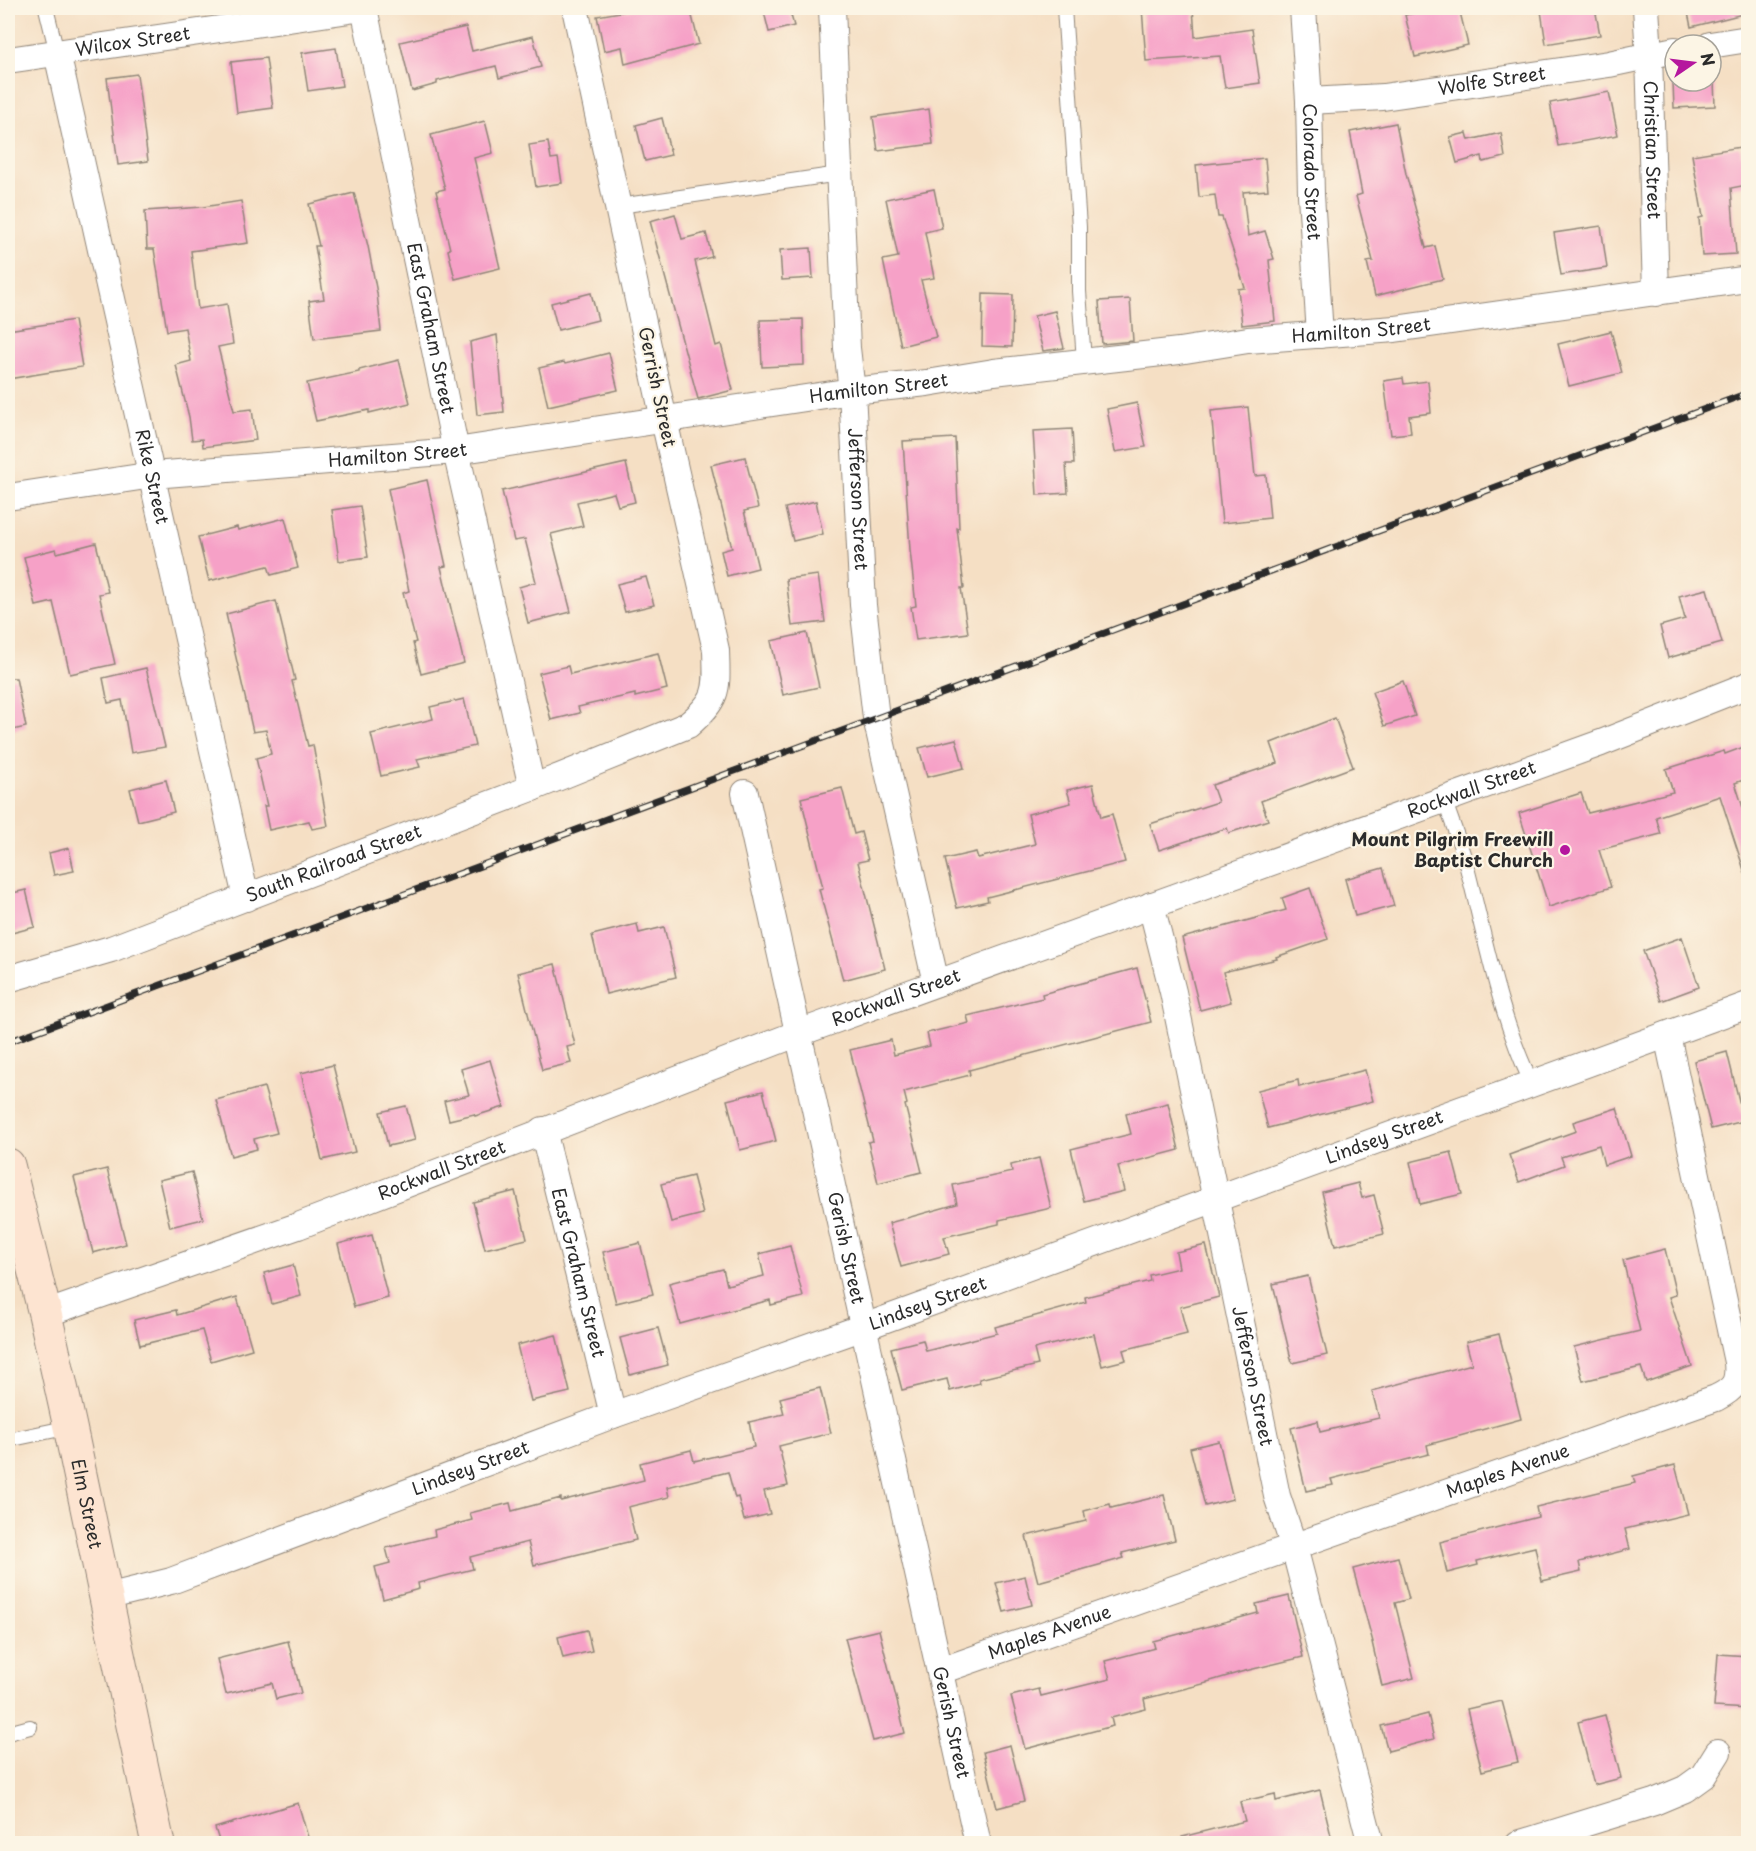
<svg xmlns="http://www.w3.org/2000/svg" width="1756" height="1851" font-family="'Playpen Sans',sans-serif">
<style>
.building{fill:#f6a1c7}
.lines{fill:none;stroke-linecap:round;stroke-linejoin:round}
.service-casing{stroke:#908578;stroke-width:16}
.minor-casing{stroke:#908578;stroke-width:28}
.secondary-casing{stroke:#908578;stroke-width:35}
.service{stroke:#fff;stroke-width:14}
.minor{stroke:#fff;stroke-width:26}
.secondary{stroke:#fde4d1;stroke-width:33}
.rail-casing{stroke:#2b2b2b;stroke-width:7}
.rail{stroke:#fcf5e5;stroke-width:4.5;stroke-dasharray:14;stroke-linecap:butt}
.poi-dot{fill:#b5179e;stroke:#fcf5e5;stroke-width:2}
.labels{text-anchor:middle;stroke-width:4.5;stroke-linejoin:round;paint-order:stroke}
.street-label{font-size:18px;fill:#2b2b2b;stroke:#fcf5e5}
.poi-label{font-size:18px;font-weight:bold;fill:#2b2b2b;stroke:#fcf5e5;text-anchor:end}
</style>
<rect width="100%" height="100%" fill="#fcf5e5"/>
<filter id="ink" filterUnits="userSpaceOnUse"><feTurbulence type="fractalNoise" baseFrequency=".0167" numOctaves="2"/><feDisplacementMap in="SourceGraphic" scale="12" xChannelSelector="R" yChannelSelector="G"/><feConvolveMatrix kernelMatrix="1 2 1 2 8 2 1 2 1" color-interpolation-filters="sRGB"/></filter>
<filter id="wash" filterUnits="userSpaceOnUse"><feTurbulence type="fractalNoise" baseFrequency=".008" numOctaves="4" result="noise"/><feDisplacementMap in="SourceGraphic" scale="24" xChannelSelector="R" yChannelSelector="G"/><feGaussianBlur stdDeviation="1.35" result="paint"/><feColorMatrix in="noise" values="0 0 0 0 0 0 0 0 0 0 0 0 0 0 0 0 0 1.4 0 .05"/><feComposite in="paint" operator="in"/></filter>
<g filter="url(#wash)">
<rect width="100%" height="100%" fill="#f5dfc4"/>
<g id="blocks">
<path class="building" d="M643,8H690L699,44L625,64L622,47L604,51L597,16Z
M763,8H789L794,26L769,32Z
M1142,8H1193L1195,37L1252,29L1260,83L1225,88L1220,56L1146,61Z
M1439,8H1459L1468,45L1415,57L1405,15Z
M1564,8H1595L1600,35L1546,44L1541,11Z
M1687,8H1742L1743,14L1691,27Z
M466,27L472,51L533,36L541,67L499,78L496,66L437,81V84L412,91L400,42Z
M336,48L342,86L308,91L302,53Z
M266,58L273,108L237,113L231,62Z
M137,74L148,161L118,165L107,78Z
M1714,80L1715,106L1674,108L1673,82Z
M1609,92L1618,135L1558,146L1550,103Z
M929,109L933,144L878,151L873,117Z
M662,118L671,155L645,161L636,125Z
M485,121L493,153L474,158L500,268L455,279L448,250L450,249L436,191L445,189L431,135Z
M1396,123L1406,174L1426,248L1435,246L1443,279L1375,296L1367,262L1373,261L1356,196L1362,194L1350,132Z
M1467,133L1469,140L1501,133L1505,157L1483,162L1482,156L1457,163L1450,137Z
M548,142L551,159L558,158L562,183L536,187L529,145Z
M1740,147L1747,185L1731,188L1736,254L1702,256L1699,218L1703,217L1692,155Z
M1265,158L1268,190L1243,192L1248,236L1265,231L1274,259L1269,260L1275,321L1242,325L1238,289L1245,288L1222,217H1218L1215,195L1199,197L1196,165Z
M934,189L942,228L925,232L934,278L921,280L936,337L901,346L883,260L898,257L886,199Z
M354,193L368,246L377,293L381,331L314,339L309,301L324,299L315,246H319L309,204Z
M241,201L248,243L191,251L198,309L227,304L233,344L218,347L234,411L252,409L256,440L203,447L202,439L192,440L189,417L176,365L191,361L185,328L167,331L154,249H147L145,211L203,207Z
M675,214L682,239L706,233L712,257L695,261L716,346L721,344L733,390L698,399L650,221Z
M1601,226L1607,268L1561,275L1554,233Z
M811,248L813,278L782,280L780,250Z
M591,293L598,320L558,330L551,303Z
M983,294L1013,295L1012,347L982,346Z
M1130,299L1133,341L1102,344L1099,301Z
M1055,311L1064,348L1043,351L1034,316Z
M803,319L804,365L762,367L760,320Z
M74,320L82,367L8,379V330Z
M1611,331L1622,373L1569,386L1558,344Z
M497,335L504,412L477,415L470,342Z
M609,353L618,390L548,406L539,368L564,362L565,364Z
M399,360L410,403L369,413V410L316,421L307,383L359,372V370Z
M1403,378L1404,384L1428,381L1431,413L1409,416L1411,433L1391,435L1384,381Z
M1137,403L1146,447L1115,452L1107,409Z
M1248,407L1255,476L1266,475L1270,518L1222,523L1211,411Z
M1072,429L1074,464H1066L1068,493L1037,495L1033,431Z
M955,438L959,528H957L964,588H961L968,633L916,640L911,607L916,606L910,550L903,441Z
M745,457L758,508L744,511L758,568L727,576L721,551L732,548L711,465Z
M626,463L635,502L618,506L614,493L577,502L583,526L551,534L571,612L528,623L519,587L536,582L525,539L514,541L502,491Z
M427,480L446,566L441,567L464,663L421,674L413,643L416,642L403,593L409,591L388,489Z
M816,501L823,534L793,541L785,508Z
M360,506L368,557L339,561L332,510Z
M285,518L298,568L271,575L268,566L209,581L198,537L237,527L238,530Z
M96,543L108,592L99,594L115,664L70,674L53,602L36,606L24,557L56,549L57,553Z
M818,575L825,622L792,626L786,579Z
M646,577L654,605L625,612L617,584Z
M1707,589L1722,643L1668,658L1660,626L1685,619L1679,596Z
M276,601L295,680L292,681L308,746L313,745L328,826L312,829L309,821L269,830L264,806H267L256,758L271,754L266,730L253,732L226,614Z
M807,633L819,687L783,695L771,641Z
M658,653L667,689L635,697V694L578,707L580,713L551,720L539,673L568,666L570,674Z
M146,668L165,747L131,753L122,700L108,703L103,678Z
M8,678H16L26,727L8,731Z
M1403,681L1415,716L1384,726L1372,692Z
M464,699L475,746L417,759L420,767L381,776L371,734L433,719L430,707Z
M1335,718L1353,767L1261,801L1268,820L1229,833L1227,828L1159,850L1150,824L1218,802L1212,785L1278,763L1271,743Z
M956,739L964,768L927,777L919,748Z
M1749,745V778L1735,783L1749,826V872L1745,873L1720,796L1656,817L1661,834L1599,850L1611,887L1549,907L1519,813L1581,793L1588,813L1673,792L1666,769L1724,751L1725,754Z
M166,780L174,812L138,821L130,789Z
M1093,784L1101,817L1112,814L1125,862L987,897L988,901L957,908L945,859L976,852L978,858L1035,844L1028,814L1071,803L1067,790Z
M842,788L854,834L861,832L868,860L858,862L885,969L843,980L819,889L823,888L801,798Z
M69,848L74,871L54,875L49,853Z
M1383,868L1394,906L1355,916L1345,879Z
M1310,888L1328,939L1276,957L1277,959L1223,972L1231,1002L1200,1010L1182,938L1286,910L1282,898Z
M26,890L35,927L8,934V894Z
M637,924L639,933L664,927L676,977L606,994L592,935Z
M1682,937L1699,987L1661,1001L1643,951Z
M555,964L575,1045L567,1047L571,1063L542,1070L518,973Z
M1137,968L1151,1022L969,1070L970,1075L904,1092L907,1104L905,1105L922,1172L878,1183L868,1142L873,1141L850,1050L891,1040L894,1055L930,1046L927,1033L969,1023L967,1016L1043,998L1042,994Z
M1727,1052L1744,1121L1711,1129L1694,1061Z
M490,1060L504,1107L475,1116L474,1114L449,1120L444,1101L469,1095L461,1069Z
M333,1065L355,1152L322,1160L301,1073Z
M1365,1070L1373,1101L1268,1128L1258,1090L1298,1080L1299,1087Z
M264,1087L277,1133L254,1139L257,1149L231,1156L216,1100Z
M763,1091L776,1141L740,1150L727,1100Z
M1168,1103L1179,1150L1118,1166L1124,1191L1084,1201L1071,1149L1131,1134L1126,1114Z
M406,1106L415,1140L388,1146L380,1112Z
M1617,1108L1631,1156L1604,1165L1599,1145L1561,1157L1564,1165L1519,1182L1509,1155L1576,1131L1573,1122Z
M1451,1152L1462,1194L1420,1204L1410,1162Z
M1039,1158L1051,1208L999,1220V1224L944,1237L949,1254L901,1267L889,1223L957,1204L953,1185L1012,1172L1011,1165Z
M107,1169L126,1244L93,1253L74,1177Z
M192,1172L203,1219L170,1227L159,1180Z
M693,1176L703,1214L671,1222L661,1184Z
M1358,1183L1362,1198L1374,1195L1384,1234L1335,1246L1322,1192Z
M515,1191L527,1239L485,1249L473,1202Z
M372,1235L388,1298L354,1307L338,1244Z
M640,1243L653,1294L616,1303L603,1252Z
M1206,1245L1219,1297L1180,1307L1187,1334L1123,1350L1126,1360L1102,1366L1094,1334L1034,1349L1038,1365L979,1379L980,1383L950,1391L947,1379L902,1390L891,1348L923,1340L926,1351L997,1333L995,1327L1086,1302L1085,1297L1150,1281L1149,1275L1179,1268L1176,1252Z
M790,1246L803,1297L771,1305L770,1300L680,1324L669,1283L723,1269L727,1285L764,1276L759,1254Z
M1665,1249L1676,1295L1669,1297L1692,1366L1646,1382L1641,1367L1583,1381L1574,1347L1640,1331L1623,1260Z
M293,1265L301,1296L272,1304L264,1273Z
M1308,1276L1327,1355L1292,1363L1273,1284Z
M237,1297L252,1349L211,1361L202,1330L140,1345L134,1320L176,1310L177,1315Z
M658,1328L668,1365L630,1375L620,1338Z
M1499,1334L1521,1419L1427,1445L1429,1454L1331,1479L1333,1485L1306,1491L1291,1428L1318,1421L1320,1432L1379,1418L1372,1391L1472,1364L1466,1342Z
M556,1335L570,1392L531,1401L517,1345Z
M820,1388L831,1433L779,1446L788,1486L764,1491L770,1514L744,1520L738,1497L735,1498L728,1472L667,1487L669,1497L628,1507L636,1540L534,1565L528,1542L470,1557L473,1569L418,1583L419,1589L383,1599L375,1567L390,1563L386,1548L435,1536L434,1530L472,1520L470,1513L510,1503L512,1511L561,1498V1501L644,1480L640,1463L691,1450L694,1461L754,1447L749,1422L784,1414L780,1398Z
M1219,1441L1233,1499L1205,1506L1190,1448Z
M1675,1465L1688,1514L1625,1529L1630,1549L1579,1562L1581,1572L1542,1581L1535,1547L1477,1561L1478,1565L1447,1573L1440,1542L1538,1517L1536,1507L1635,1483L1633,1476Z
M1164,1495L1175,1540L1122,1553L1124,1558L1038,1582L1026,1536L1086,1521L1084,1511L1110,1504L1111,1508Z
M1398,1557L1409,1599L1395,1603L1414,1678L1382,1686L1372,1642H1373L1353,1569Z
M1025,1576L1032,1605L1004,1612L996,1583Z
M1289,1596L1303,1657L1241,1672L1207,1682V1683L1144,1699L1146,1709L1111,1718L1113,1726L1025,1749L1011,1696L1039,1689L1041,1696L1110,1679L1105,1661L1155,1648L1153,1641L1258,1613L1256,1604Z
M587,1630L592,1651L563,1658L558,1637Z
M879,1630L905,1733L873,1741L845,1638Z
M288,1641L301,1693L276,1699L272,1683L226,1694L217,1659Z
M1718,1654L1749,1656V1709L1714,1707Z
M1502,1701L1518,1762L1482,1771L1467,1709Z
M1428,1714L1434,1739L1388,1751L1381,1726Z
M1605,1715L1621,1778L1594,1785L1578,1722Z
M1010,1745L1024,1801L997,1808L983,1752Z
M1320,1790L1333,1844H1183L1182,1837L1245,1821L1240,1802L1275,1794L1276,1801Z
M298,1803L310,1844H220L215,1828Z"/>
</g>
</g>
<g filter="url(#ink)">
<use href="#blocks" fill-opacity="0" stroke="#908578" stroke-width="1.5"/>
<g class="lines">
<g class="service-casing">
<path id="service" d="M46,8L57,53
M1064,8L1079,227V291L1084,361
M619,206L839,174
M1444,799C1451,820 1459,840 1465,860C1485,935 1498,1013 1532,1084
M8,1440L70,1427
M8,1733L30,1727"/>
</g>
<g class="minor-casing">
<g id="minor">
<path id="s1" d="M364,8L456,451L532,788"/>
<path id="s2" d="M832,8L847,348L852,391L863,605L876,718L936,983"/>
<path id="s3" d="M1303,8L1309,101L1311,195L1320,335"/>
<path id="s4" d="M1646,8L1649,54L1656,293"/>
<path d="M1710,45L1748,39"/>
<path id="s5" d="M57,53L246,898"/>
<path id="s6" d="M8,60L363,8"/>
<path id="s7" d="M1309,101L1383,97L1609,64L1675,50"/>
<path id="s8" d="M8,497L153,475L456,451L852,391L927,383L994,372L1179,351L1248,340L1395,329L1748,279"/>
<path id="s9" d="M745,793L978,1844"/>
<path id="s10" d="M1151,905L1173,992L1277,1496L1294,1547L1371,1844"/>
<path id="s11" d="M8,979L111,949L532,788L688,725C720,698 717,689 716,650L664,420L575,8"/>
<path id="s12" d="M543,1130L613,1415"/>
<path id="s13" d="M45,1314L298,1226L799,1033L1601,743L1748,685"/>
<path id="s14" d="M106,1597L171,1581L613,1415L864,1327L1748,1005"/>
<path id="s15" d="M940,1671L1716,1398C1734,1389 1739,1383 1737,1362L1667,1035"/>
<path d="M1518,1844L1654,1802L1685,1789L1703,1776L1718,1752"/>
</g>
</g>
<g class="secondary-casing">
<g id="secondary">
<path id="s16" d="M8,1165L45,1314L70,1427L158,1844"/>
</g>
</g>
<use href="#service" class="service"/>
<use href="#minor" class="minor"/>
<use href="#secondary" class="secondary"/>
<g class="rail-casing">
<path id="rail" d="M8,1042L1748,393"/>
</g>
<use href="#rail" class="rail"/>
</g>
</g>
<circle class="poi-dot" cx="1565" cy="850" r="6"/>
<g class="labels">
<g class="street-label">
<text dy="6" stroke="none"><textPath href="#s6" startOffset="126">Wilcox Street</textPath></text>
<text dy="6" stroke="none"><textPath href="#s7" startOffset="184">Wolfe Street</textPath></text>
<text dy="6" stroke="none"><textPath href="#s4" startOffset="142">Christian Street</textPath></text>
<text dy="6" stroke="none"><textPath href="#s3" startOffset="164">Colorado Street</textPath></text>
<text dy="6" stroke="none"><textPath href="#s1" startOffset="327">East Graham Street</textPath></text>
<text dy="6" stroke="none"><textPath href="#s8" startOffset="1364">Hamilton Street</textPath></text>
<text transform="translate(657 387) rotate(78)" y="6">Gerrish Street</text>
<text dy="6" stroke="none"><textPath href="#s8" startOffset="878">Hamilton Street</textPath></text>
<text dy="6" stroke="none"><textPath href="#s8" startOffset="392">Hamilton Street</textPath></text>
<text dy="6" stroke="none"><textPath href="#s5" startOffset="434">Rike Street</textPath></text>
<text dy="6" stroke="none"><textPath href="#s2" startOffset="492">Jefferson Street</textPath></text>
<text dy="6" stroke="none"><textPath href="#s13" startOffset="1520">Rockwall Street</textPath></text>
<text dy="6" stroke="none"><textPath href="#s11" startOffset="346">South Railroad Street</textPath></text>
<text dy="6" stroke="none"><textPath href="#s13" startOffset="908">Rockwall Street</textPath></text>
<text dy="6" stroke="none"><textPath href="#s14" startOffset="1359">Lindsey Street</textPath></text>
<text dy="6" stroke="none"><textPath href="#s13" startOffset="422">Rockwall Street</textPath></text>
<text dy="6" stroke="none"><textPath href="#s9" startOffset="466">Gerish Street</textPath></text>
<text dy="6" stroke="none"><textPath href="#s12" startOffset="147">East Graham Street</textPath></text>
<text dy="6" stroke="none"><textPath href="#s14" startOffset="873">Lindsey Street</textPath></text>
<text dy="6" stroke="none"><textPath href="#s10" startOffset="482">Jefferson Street</textPath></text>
<text dy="6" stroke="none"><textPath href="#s14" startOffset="387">Lindsey Street</textPath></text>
<text dy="6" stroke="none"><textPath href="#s15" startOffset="602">Maples Avenue</textPath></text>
<text dy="6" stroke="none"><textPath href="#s16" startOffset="348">Elm Street</textPath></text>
<text dy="6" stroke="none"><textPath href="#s15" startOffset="116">Maples Avenue</textPath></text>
<text dy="6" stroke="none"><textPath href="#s9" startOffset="952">Gerish Street</textPath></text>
</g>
<g class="poi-label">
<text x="1553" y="846">Mount Pilgrim Freewill<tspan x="1553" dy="21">Baptist Church</tspan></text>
</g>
</g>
<rect width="1756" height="1851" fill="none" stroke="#fcf5e5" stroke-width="30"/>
<g transform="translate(1693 63) rotate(76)"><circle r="28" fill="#fcf5e5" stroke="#a8a49b" stroke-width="1.5"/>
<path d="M0-4.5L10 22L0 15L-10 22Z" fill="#b5179e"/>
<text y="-9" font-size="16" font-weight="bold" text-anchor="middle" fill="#2b2b2b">N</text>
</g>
</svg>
